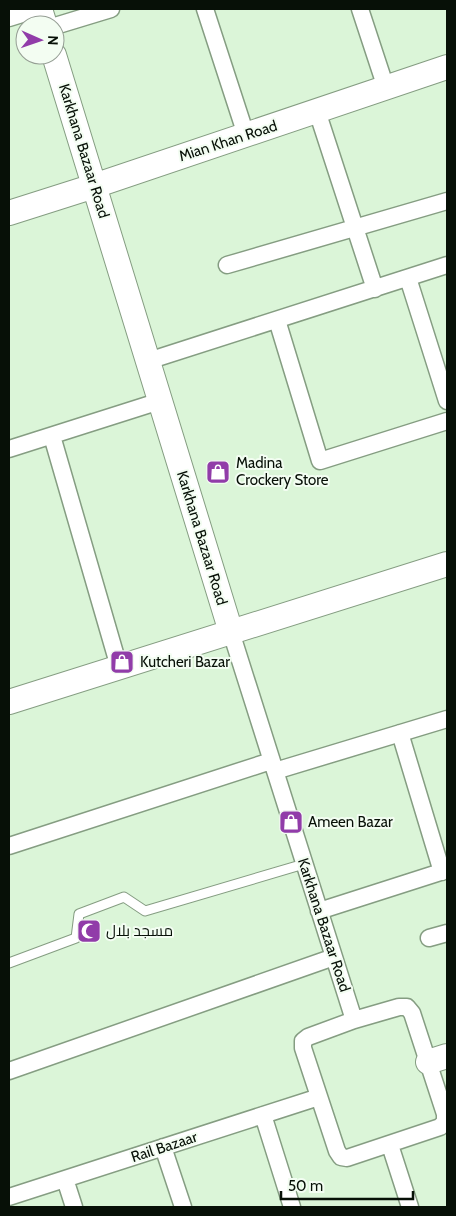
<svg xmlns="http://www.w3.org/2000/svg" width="456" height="1216" font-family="Cabin,Cairo,sans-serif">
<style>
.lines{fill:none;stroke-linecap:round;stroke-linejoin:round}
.lane-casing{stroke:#859d82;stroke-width:11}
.street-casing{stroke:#859d82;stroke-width:19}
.secondary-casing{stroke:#859d82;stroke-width:26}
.lane{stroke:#fff;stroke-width:9}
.street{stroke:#fff;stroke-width:16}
.secondary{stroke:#fff;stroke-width:24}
.labels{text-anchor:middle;stroke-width:4;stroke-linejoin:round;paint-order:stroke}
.street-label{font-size:15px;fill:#071007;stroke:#f3fdf2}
.poi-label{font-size:15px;fill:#071007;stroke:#f3fdf2;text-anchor:start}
</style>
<rect width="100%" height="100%" fill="#dbf5d8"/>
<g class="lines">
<g class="lane-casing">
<path id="lane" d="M9,963L76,938L79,914L124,897L145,911L304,864"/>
</g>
<g class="street-casing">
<path id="street" d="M205,9L246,135
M360,9L386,88
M9,18L38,9
M55,26L111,9
M317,111L375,289
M227,265L447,201
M408,278L447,401
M277,320L320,461L447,421
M148,361L447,265
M52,436L119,667
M9,449L160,401
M231,632L354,1020
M400,733L442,872
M275,771L447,719
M9,846L271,761
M319,911L447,870
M429,938L447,933
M399,1007H407L412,1013L445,1114V1122L440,1127L347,1158L341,1157L337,1151L303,1048V1041L308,1037L354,1020Z
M9,1071L334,957
M263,1115L292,1207
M390,1145L410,1207
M163,1147L183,1207
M65,1179L74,1207
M9,1197L319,1097"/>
</g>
<g class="secondary-casing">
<path id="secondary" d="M40,9L45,25
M54,55L231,632
M9,213L94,186L447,67
M9,702L447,564
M428,1062L447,1056"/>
</g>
<use href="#lane" class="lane"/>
<use href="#street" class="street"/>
<use href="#secondary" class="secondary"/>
</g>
<defs>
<g id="shop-square" transform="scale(1.25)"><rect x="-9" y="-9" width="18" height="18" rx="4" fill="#913ca9" stroke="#f3fdf2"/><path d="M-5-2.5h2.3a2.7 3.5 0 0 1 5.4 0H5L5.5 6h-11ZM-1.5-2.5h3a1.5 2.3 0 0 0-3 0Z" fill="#fff"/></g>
<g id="mosque-square" transform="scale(1.25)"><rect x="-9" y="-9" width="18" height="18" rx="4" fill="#913ca9" stroke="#f3fdf2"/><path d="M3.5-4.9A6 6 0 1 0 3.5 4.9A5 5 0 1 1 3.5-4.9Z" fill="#fff"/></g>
</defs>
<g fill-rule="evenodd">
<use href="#shop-square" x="218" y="472"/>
<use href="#shop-square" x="122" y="662"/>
<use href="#shop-square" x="291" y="822"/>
<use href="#mosque-square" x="89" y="931"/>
</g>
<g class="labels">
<g class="street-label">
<text transform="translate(228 141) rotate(-18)" y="5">Mian Khan Road</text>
<text transform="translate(84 151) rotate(73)" y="5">Karkhana Bazaar Road</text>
<text transform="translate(202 538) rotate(73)" y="5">Karkhana Bazaar Road</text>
<text transform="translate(324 925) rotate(72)" y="5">Karkhana Bazaar Road</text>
<text transform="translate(164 1147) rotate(-18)" y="5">Rail Bazaar</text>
</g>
<g class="poi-label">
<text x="236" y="468">Madina<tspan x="236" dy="17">Crockery Store</tspan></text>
<text x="140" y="667">Kutcheri Bazar</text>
<text x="308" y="827">Ameen Bazar</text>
<text x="106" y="936">مسجد بلال</text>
</g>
</g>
<rect width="456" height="1216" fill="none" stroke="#071007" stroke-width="20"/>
<g transform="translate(40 40) rotate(92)"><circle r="24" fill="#f3fdf2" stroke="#959e94"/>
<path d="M0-4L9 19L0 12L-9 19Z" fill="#913ca9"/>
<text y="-8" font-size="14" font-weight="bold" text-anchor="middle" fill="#071007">N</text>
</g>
<path d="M281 1191v8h132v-8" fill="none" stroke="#071007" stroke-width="2.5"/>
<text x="288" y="1191" font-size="15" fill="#071007" stroke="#f3fdf2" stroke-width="4" paint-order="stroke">50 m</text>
</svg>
